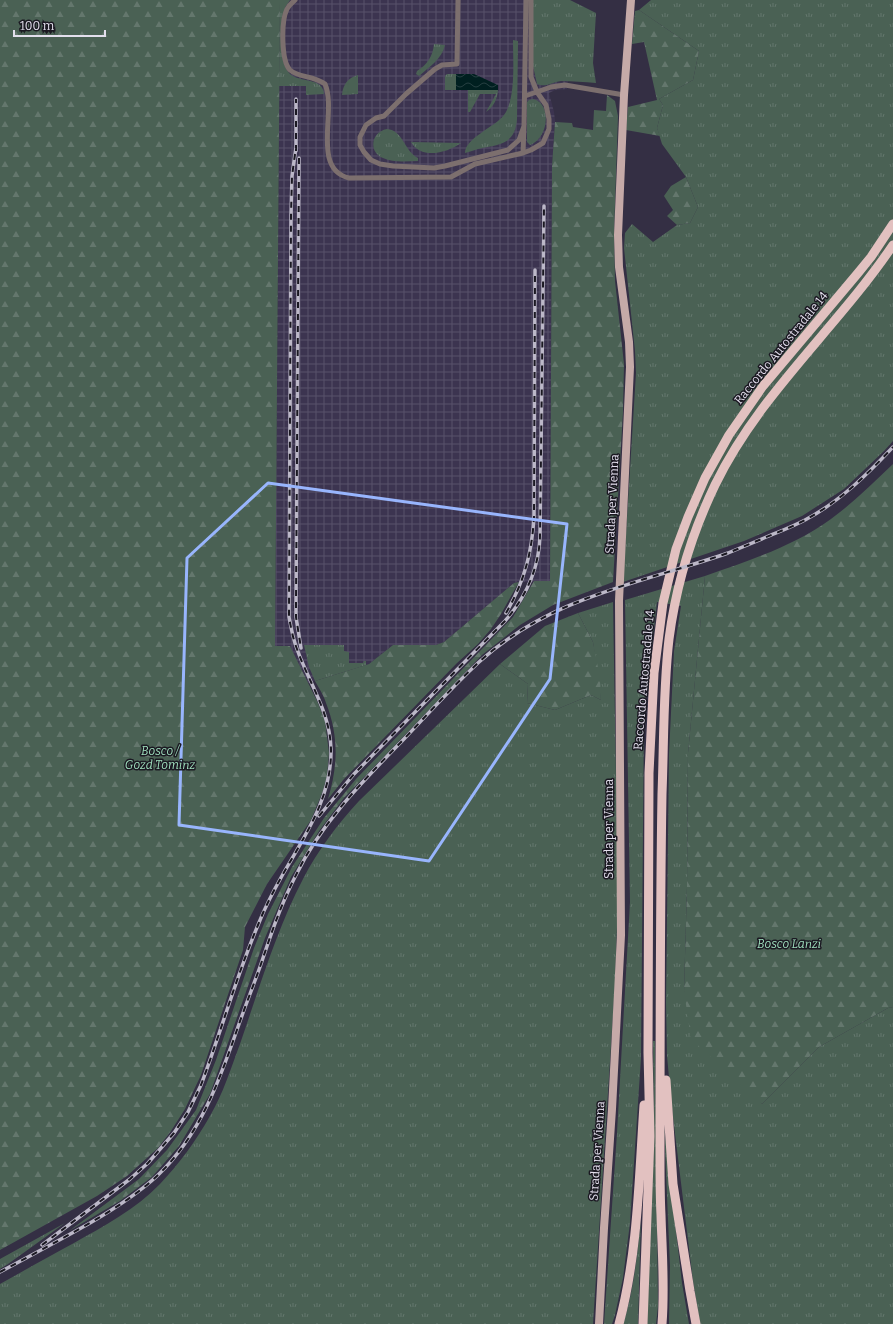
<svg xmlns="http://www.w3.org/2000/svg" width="893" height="1324" font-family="Bitter,serif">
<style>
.industrial{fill:url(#industrial-grid)}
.grass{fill:url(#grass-tufts)}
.forest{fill:url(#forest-firs)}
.water{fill:url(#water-waves)}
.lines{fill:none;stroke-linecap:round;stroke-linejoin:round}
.minor{stroke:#7c6f6e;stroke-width:5}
.primary{stroke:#c5aaa8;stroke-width:8}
.motorway{stroke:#e2c1c0;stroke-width:9}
.rail-casing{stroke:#bcb8c8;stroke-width:3.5}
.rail{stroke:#1b1922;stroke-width:2;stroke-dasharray:6;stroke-linecap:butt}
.marked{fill:none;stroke:#98b5fd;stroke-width:3;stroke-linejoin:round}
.labels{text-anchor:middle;stroke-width:3;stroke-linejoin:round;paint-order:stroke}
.street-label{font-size:12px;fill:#e3dfed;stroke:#1b1922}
.park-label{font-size:12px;font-style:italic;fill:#9fdfbd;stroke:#1b1922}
</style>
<defs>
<pattern id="industrial-grid" width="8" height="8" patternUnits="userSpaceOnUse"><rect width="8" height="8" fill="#3c3450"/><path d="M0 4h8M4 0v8" fill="none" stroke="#58516a"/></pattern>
<pattern id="grass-tufts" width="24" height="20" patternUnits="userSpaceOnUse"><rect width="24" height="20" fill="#4a6154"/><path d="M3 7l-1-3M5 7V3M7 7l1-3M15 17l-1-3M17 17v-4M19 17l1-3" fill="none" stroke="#64776d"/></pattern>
<pattern id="forest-firs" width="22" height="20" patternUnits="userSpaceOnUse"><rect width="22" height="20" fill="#4a6154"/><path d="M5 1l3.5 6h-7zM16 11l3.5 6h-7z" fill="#64776d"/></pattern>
<pattern id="water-waves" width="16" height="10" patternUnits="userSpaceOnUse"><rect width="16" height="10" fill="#001f20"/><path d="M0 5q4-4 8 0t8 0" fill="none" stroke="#253f41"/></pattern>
</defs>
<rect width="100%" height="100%" fill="#342f44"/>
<path class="industrial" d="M280,0H536L548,85L555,82L568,81L567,89L555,90L549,93L554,112L555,121L552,166L550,582H519L514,583L444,642L436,645H393L369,664L308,683L290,647L275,646Z"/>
<path class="grass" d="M280,0H290C289,2 286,5 285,8C283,14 281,53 283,60C284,65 286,70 290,74C300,83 323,77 324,94L306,95V86H279Z
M533,0H570L596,13L593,63L596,83C584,82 573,81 561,81C552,82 546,88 537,84L533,66Z
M651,0H893V441L884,451L844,489L802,516L744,541L623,582L636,373L635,351L624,248L625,233L632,224L653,242L677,225L690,223L698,207L686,177L662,144L657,128L663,105L659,99L693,80L699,51L639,10Z
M513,40L518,41L517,119C515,146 498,144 478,149C474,150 470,152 465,153C465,138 495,127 504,115C516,99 513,61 513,40Z
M434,44L445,45C442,59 429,67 419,76L416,74L417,71C427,65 433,56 434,44Z
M447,74H456V90H445V76Z
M358,75V94L342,95C343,84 348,78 358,75Z
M468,89L498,90C497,100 494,106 486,112L496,94H480L470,112H468Z
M533,99C552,103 549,138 530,145L527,142V102L529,100Z
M387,129C403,130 404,151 418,158V161C406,161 394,163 383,158C368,152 371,132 387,129Z
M411,142L461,143C447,153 421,160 411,142Z
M705,576L688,753L687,887L684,991L762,1104L819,1047L888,1008L893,1007V1324H700L693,1281L672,1109L667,1056L666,1002L669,754L674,651L681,606L657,602L644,716L641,1058L630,1223L623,1278L615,1315L612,1324H604L617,1133L630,902L625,600Z
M613,602L618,898L615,984L593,1324H0V1284C25,1270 50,1256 74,1243C104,1226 136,1209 160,1184C179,1164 196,1141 210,1116C223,1094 231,1068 240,1044C259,989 276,931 303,879C318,850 337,825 359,801L500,664L528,684L527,703L555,710L591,695L601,700L593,642L578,613Z
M304,645H344V651L349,652V663H363L364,661H366V665L315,681L309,667Z
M653,1041H655L658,1306L656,1324H647L654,1133Z
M664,1126L682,1283L689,1324H669L670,1266Z
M641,1219L638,1324H623C634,1290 637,1255 641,1219Z
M65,1223L8,1264L0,1269V1259Z"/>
<path class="forest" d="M0,0H280L275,646H290L318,703L325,721L329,753L327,776L323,791L311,820L267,884L245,927L243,950L201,1075L185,1109L171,1131L158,1148L127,1176L97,1196L0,1250Z
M639,10L699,51L693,80L659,99L663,105L657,128L660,136L626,130L628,107L657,100L644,42L632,44L635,11Z
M607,95L615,101L618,116L614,232L615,281L624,364L623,412L613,582L553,605L520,625L482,655L344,798L319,831L291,877L265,938L210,1094L179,1146L152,1177L120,1201L69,1231L139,1179L167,1150L196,1110L216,1060L254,948L268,914L292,867L324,818L356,779L513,617L534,581H550L552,166L555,122L572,123L573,127L593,130L594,110L606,111Z
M686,177L698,207L690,223L677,225L667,216L673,210L664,196L671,186Z
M893,464V1007L888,1008L819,1047L762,1104L691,1039L684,991L687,887L688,753L705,576C748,561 794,546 831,519C853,503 873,483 893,464Z
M519,582L501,614L491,629L478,644L457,663L344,779L328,799C338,766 339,736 326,703C324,696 319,688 315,681L369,664L393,645H436L444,642L514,583Z
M578,613L593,642L600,678L601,700L591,695L555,710L527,703L528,684L500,664L545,626Z"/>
<path class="water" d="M456,74H474L498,85V90H456Z"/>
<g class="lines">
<path class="minor" d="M295,0C292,3 289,5 287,9C281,21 281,61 290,70C299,78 313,75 325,84C337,111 311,169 349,178L451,177L475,164L523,153L531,150L543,143L549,129V119L546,105L537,92L531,77V0
M458,0L457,64L442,65L435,69L406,94L384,116L376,118L366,125L360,137V145L364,152L371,160L380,164L393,166L434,168L445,166L508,150L519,140L524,126
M525,96L551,87L565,85L624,95
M523,153L524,126L526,0"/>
<path class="primary" d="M599,1324L604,1228L612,1109L621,935L619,601L630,367L629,342L619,267L618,235L624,95L631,0"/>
<path class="motorway" d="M666,1080L673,1184L690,1291L696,1324
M619,1324C638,1253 639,1177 644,1105
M643,1324L650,1136L648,1053L649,773L654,673L663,603L676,549L688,517L705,478L729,435L763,386L858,273L871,257L893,224
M662,1324C665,1287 662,1251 661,1215C660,1196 660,1176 660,1157C660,1036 660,915 662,794C664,742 663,690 669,639C676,585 692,533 715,485C759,394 837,328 893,245"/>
<g class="rail-casing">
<path id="rail" d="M296,151V99
M299,158L296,603V617L301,648
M506,613C524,582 532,553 534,517L535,270
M319,816L354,774L505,621C526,597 539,568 540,536L544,206
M42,1245L130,1179L148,1163L174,1133L188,1112L201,1085C221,1032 236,977 258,925C265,907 274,890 283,874C306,834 332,796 331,749C330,712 309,683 297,649C293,639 291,628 289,617L291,215L292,176L296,147
M0,1272C30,1256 60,1240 90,1223C114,1209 138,1194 158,1175C201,1134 220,1079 239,1024C246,1004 254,984 261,964C271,934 281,904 296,875C321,823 363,781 403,740C428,714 452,687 479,662C552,596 639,584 728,553C740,548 752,543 764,538C778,532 792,527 805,520C839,502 867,475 893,447"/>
</g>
<use href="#rail" class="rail"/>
</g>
<path class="marked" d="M268,483L567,524L550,679L429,861L179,825L187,558Z"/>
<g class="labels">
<g class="street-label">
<text transform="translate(781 348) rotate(-51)" y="4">Raccordo Autostradale 14</text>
<text transform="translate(612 504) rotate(-87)" y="4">Strada per Vienna</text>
<text transform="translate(644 680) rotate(-85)" y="4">Raccordo Autostradale 14</text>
<text transform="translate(609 829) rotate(-90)" y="4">Strada per Vienna</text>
<text transform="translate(597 1151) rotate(-86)" y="4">Strada per Vienna</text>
</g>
<g class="park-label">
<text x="160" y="755">Bosco /<tspan x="160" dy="14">Gozd Tominz</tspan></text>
<text x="789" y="948">Bosco Lanzi</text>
</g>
</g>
<path d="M14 30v6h91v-6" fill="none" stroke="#e3dfed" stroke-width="2"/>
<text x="20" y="30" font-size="12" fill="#e3dfed" stroke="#1b1922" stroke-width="3" paint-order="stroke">100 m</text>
</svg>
